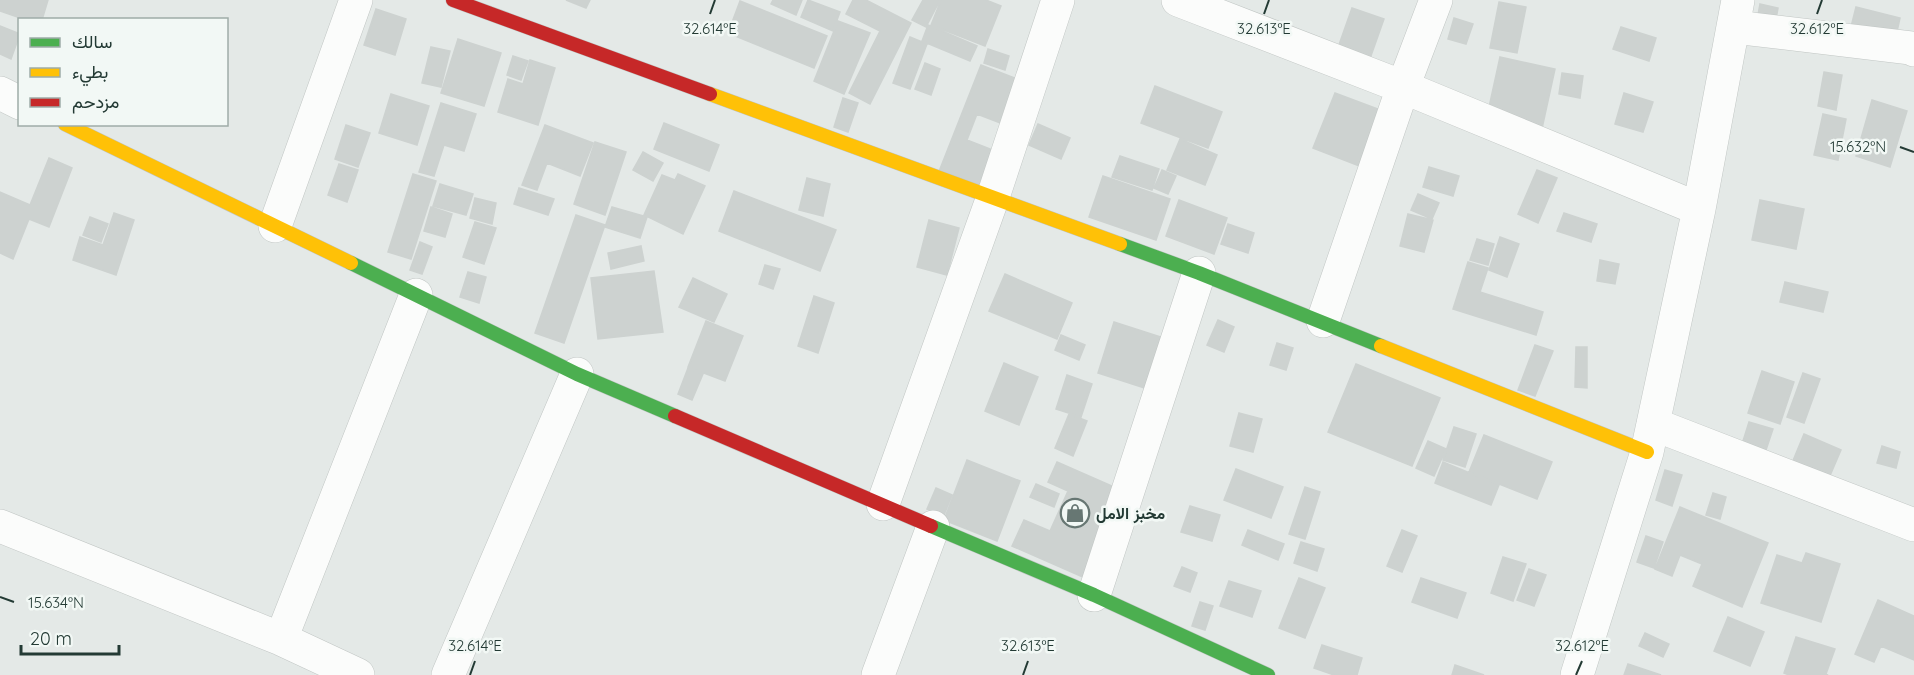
<svg xmlns="http://www.w3.org/2000/svg" width="1914" height="675" font-family="Quicksand,Vazirmatn,sans-serif">
<style>
.building{fill:#cdd2d0;stroke:#cdd2d0;stroke-width:1.5}
.lines{fill:none;stroke-linecap:round;stroke-linejoin:round}
.street-casing{stroke:#c1c6c4;stroke-width:34}
.fast-casing{stroke:#c0c6c4;stroke-width:15}
.slow-casing{stroke:#c0c6c4;stroke-width:15}
.jam-casing{stroke:#c0c6c4;stroke-width:15}
.street{stroke:#fbfcfb;stroke-width:33}
.fast{stroke:#4caf50;stroke-width:14}
.slow{stroke:#ffc107;stroke-width:14}
.jam{stroke:#c62828;stroke-width:14}
.ticks{fill:none;stroke:#233a34;stroke-width:2}
.labels{text-anchor:middle;stroke-width:5;stroke-linejoin:round;paint-order:stroke}
.poi-label{font-size:16px;font-weight:bold;fill:#233a34;stroke:#f2f8f5;text-anchor:start}
.ticks-label{font-size:15px;text-anchor:middle;fill:#233a34;stroke:#f2f8f5;stroke-width:5;stroke-linejoin:round;paint-order:stroke}
</style>
<rect width="100%" height="100%" fill="#e4e9e7"/>
<path class="building" d="M0,0H48L42,20H26L0,11Z
M566,0H590L586,8Z
M773,0H802L796,15L771,4Z
M808,0L840,12L833,31L801,17Z
M853,0H866L911,23L870,104L849,93L880,31L846,14Z
M923,0H940L926,27L912,20Z
M941,0H986L1001,6L985,46L931,25Z
M740,1L827,36L814,68L728,33Z
M1499,2L1526,7L1517,53L1490,48Z
M1760,4L1778,8L1774,30L1756,26Z
M1856,7L1900,18L1892,54L1847,43Z
M1352,8L1384,19L1367,67L1335,56Z
M376,9L406,19L395,55L364,45Z
M1454,18L1473,24L1466,44L1448,39Z
M838,21L870,33L844,94L814,81Z
M928,25L977,46L970,61L922,41Z
M0,26L20,34L11,59L0,54Z
M1621,27L1656,38L1649,61L1613,49Z
M910,37L927,44L910,89L893,83Z
M458,39L501,53L484,106L441,93Z
M431,47L450,51L441,87L422,83Z
M988,49L1009,56L1005,70L984,63Z
M513,56L528,61L521,80L507,75Z
M1500,57L1555,69L1541,133L1486,121Z
M530,60L555,68L538,125L498,112L508,79L523,84Z
M925,63L940,69L931,95L915,89Z
M981,65L1020,80L1003,124L977,114L967,140L995,151L977,196L936,179Z
M1824,72L1842,75L1836,110L1818,106Z
M1562,73L1583,76L1580,98L1559,94Z
M1155,86L1222,112L1208,148L1141,123Z
M1335,93L1383,111L1362,167L1313,148Z
M1624,93L1653,102L1643,132L1615,124Z
M391,94L429,106L417,145L379,133Z
M843,98L858,103L848,132L834,127Z
M1872,100L1907,111L1890,167L1856,156Z
M441,103L476,114L464,151L444,145L434,176L419,172Z
M1823,114L1846,119L1838,160L1814,155Z
M664,123L719,145L709,171L654,149Z
M1038,124L1070,138L1061,159L1029,145Z
M346,125L370,133L358,167L335,159Z
M545,125L593,143L580,176L547,163L537,190L522,185Z
M1180,139L1217,155L1205,185L1167,170Z
M595,142L626,152L605,215L574,204Z
M643,152L663,163L653,181L633,170Z
M1120,156L1159,169L1152,190L1112,177Z
M49,158L72,168L49,227L29,219L13,259L0,253V192L30,205Z
M339,164L358,170L347,202L328,195Z
M1429,167L1459,176L1453,196L1423,187Z
M1162,170L1176,176L1168,194L1154,188Z
M1537,170L1557,178L1538,223L1518,214Z
M413,174L436,181L411,259L388,252Z
M678,174L705,186L683,234L644,215L662,175L675,180Z
M1103,176L1170,199L1156,240L1089,217Z
M807,178L830,184L823,216L799,210Z
M440,184L473,194L466,215L433,206Z
M519,188L554,199L548,215L514,204Z
M734,191L836,230L820,271L719,231Z
M1418,194L1439,203L1432,219L1411,210Z
M475,198L496,203L492,224L470,218Z
M1179,200L1227,218L1214,254L1166,236Z
M1760,200L1804,209L1796,249L1752,240Z
M431,207L452,214L445,237L424,231Z
M612,207L647,217L640,238L605,227Z
M114,213L134,220L116,275L73,260L80,237L103,245Z
M1564,213L1597,224L1591,242L1557,231Z
M1408,214L1433,220L1424,252L1400,246Z
M576,215L605,225L564,343L535,333Z
M90,217L108,224L101,242L83,235Z
M929,220L959,228L947,275L917,267Z
M475,222L496,228L484,264L463,257Z
M1228,224L1254,233L1248,253L1221,244Z
M1500,237L1519,244L1507,277L1489,270Z
M1477,239L1494,244L1488,265L1470,260Z
M420,242L432,247L422,274L410,270Z
M641,246L644,261L611,269L608,253Z
M1600,260L1619,264L1615,284L1597,281Z
M1468,262L1488,268L1480,292L1543,312L1536,335L1453,309Z
M765,265L780,269L773,289L759,284Z
M654,271L663,332L598,339L591,278Z
M468,272L486,277L479,303L460,297Z
M1005,274L1072,303L1057,339L989,311Z
M693,278L727,294L714,322L679,307Z
M1785,282L1828,292L1823,312L1780,302Z
M814,296L834,303L818,353L798,346Z
M1218,320L1234,327L1224,352L1207,345Z
M706,321L743,336L725,381L688,367Z
M1114,322L1170,340L1154,391L1098,373Z
M1061,335L1085,345L1079,360L1055,350Z
M1277,343L1293,348L1286,370L1270,365Z
M1535,345L1553,351L1535,396L1518,390Z
M1576,347H1587V388L1575,387Z
M1004,363L1038,377L1019,425L985,411Z
M1356,364L1440,398L1412,466L1328,432Z
M688,368L703,374L692,400L678,394Z
M1762,371L1794,382L1780,424L1748,413Z
M1803,373L1820,379L1804,423L1787,417Z
M1067,375L1092,384L1081,417L1056,409Z
M1239,413L1262,419L1253,452L1230,446Z
M1069,414L1087,421L1073,456L1055,448Z
M1749,422L1773,429L1761,465L1738,457Z
M1454,427L1476,434L1465,467L1443,460Z
M1804,434L1841,450L1829,478L1792,463Z
M1484,435L1552,462L1537,499L1469,472Z
M1428,441L1446,449L1434,476L1416,468Z
M1882,446L1900,452L1896,468L1877,463Z
M967,460L1020,481L997,541L944,520Z
M1057,462L1123,491L1085,578L1012,546L1024,520L1050,531L1068,491L1048,482Z
M1443,462L1499,485L1491,505L1435,483Z
M1236,469L1283,487L1271,518L1224,500Z
M1665,470L1682,475L1672,506L1656,500Z
M1036,484L1059,494L1054,507L1030,497Z
M1305,487L1320,492L1305,539L1289,534Z
M936,488L952,495L944,515L927,509Z
M1713,493L1726,497L1720,519L1706,515Z
M1190,506L1220,515L1212,541L1181,532Z
M1680,507L1768,543L1742,607L1693,586L1702,564L1680,555L1672,576L1655,569Z
M1248,530L1284,544L1278,560L1242,545Z
M1402,530L1417,536L1402,572L1387,566Z
M1646,536L1663,542L1654,568L1637,562Z
M1301,542L1324,549L1317,571L1294,563Z
M1806,553L1840,564L1821,622L1761,603L1777,555L1802,563Z
M1503,557L1526,564L1513,601L1491,593Z
M1182,567L1197,573L1190,592L1174,586Z
M1529,569L1546,575L1534,606L1517,600Z
M1299,578L1325,588L1305,638L1279,628Z
M1421,578L1466,593L1457,618L1412,602Z
M1229,581L1261,591L1252,617L1220,606Z
M1878,600L1914,616V660L1881,646L1874,662L1855,654Z
M1200,602L1213,606L1205,630L1192,626Z
M1728,617L1764,632L1750,666L1714,651Z
M1645,633L1669,644L1663,657L1639,646Z
M1796,637L1835,649L1826,674L1828,675H1789L1784,673Z
M1322,645L1362,658L1357,675H1334L1314,668Z
M1628,664L1661,675H1624Z
M1455,665L1484,675H1452Z"/>
<g class="lines">
<g class="street-casing">
<path id="street" d="M1178,0L1403,87L1699,209
M1734,27L1911,48L1914,50
M0,93L20,103
M275,226L356,0
M1323,321L1403,87L1436,0
M1653,424L1914,525
M883,504L993,197L1058,0
M0,526L281,639L358,675
M1094,595L1199,273
M281,639L416,295
M448,675L577,374
M878,675L933,527
M1577,675L1647,452L1699,209L1738,0"/>
</g>
<g class="fast-casing">
<path id="fast" d="M1120,244L1199,273L1381,346
M351,263L577,374L675,416
M931,526L1094,595L1268,675"/>
</g>
<g class="slow-casing">
<path id="slow" d="M710,94L1120,244
M65,124L351,263
M1381,346L1647,452"/>
</g>
<g class="jam-casing">
<path id="jam" d="M453,0L710,94
M675,416L931,526"/>
</g>
<use href="#street" class="street"/>
<use href="#fast" class="fast"/>
<use href="#slow" class="slow"/>
<use href="#jam" class="jam"/>
</g>
<path class="ticks" d="M710,14L715,0M1264,14L1269,0M1817,14L1822,0M1900,147L1914,152M0,597L14,602M470,675L475,661M1023,675L1028,661M1576,675L1582,661"/>
<defs>
<g id="shop-ring" transform="scale(1.5)"><circle r="9.5" fill="#f2f8f5" stroke="#677773" stroke-width="1.5"/><path d="M-5-2.5h2.3a2.7 3.5 0 0 1 5.4 0H5L5.5 6h-11ZM-1.5-2.5h3a1.5 2.3 0 0 0-3 0Z" fill="#677773"/></g>
</defs>
<g fill-rule="evenodd">
<use href="#shop-ring" x="1075" y="513"/>
</g>
<g class="labels">
<g class="poi-label">
<text x="1096" y="519">مخبز الامل</text>
</g>
</g>
<g class="ticks-label">
<text x="710" y="34">32.614°E</text>
<text x="1264" y="34">32.613°E</text>
<text x="1817" y="34">32.612°E</text>
<text x="1858" y="152">15.632°N</text>
<text x="56" y="608">15.634°N</text>
<text x="475" y="651">32.614°E</text>
<text x="1028" y="651">32.613°E</text>
<text x="1582" y="651">32.612°E</text>
</g>
<rect x="18" y="18" width="210" height="108" fill="#f2f8f5" stroke="#9faca8" stroke-width="1.5"/>
<rect x="30" y="38" width="30" height="9" fill="#4caf50" stroke="#9faca8" stroke-width="1.5"/>
<text x="72" y="48" font-size="18" fill="#233a34">سالك</text>
<rect x="30" y="68" width="30" height="9" fill="#ffc107" stroke="#9faca8" stroke-width="1.5"/>
<text x="72" y="78" font-size="18" fill="#233a34">بطيء</text>
<rect x="30" y="98" width="30" height="9" fill="#c62828" stroke="#9faca8" stroke-width="1.5"/>
<text x="72" y="108" font-size="18" fill="#233a34">مزدحم</text>
<path d="M21 645v9h98v-9" fill="none" stroke="#233a34" stroke-width="3"/>
<text x="30" y="645" font-size="18" fill="#233a34" stroke="#f2f8f5" stroke-width="4.5" paint-order="stroke">20 m</text>
</svg>
